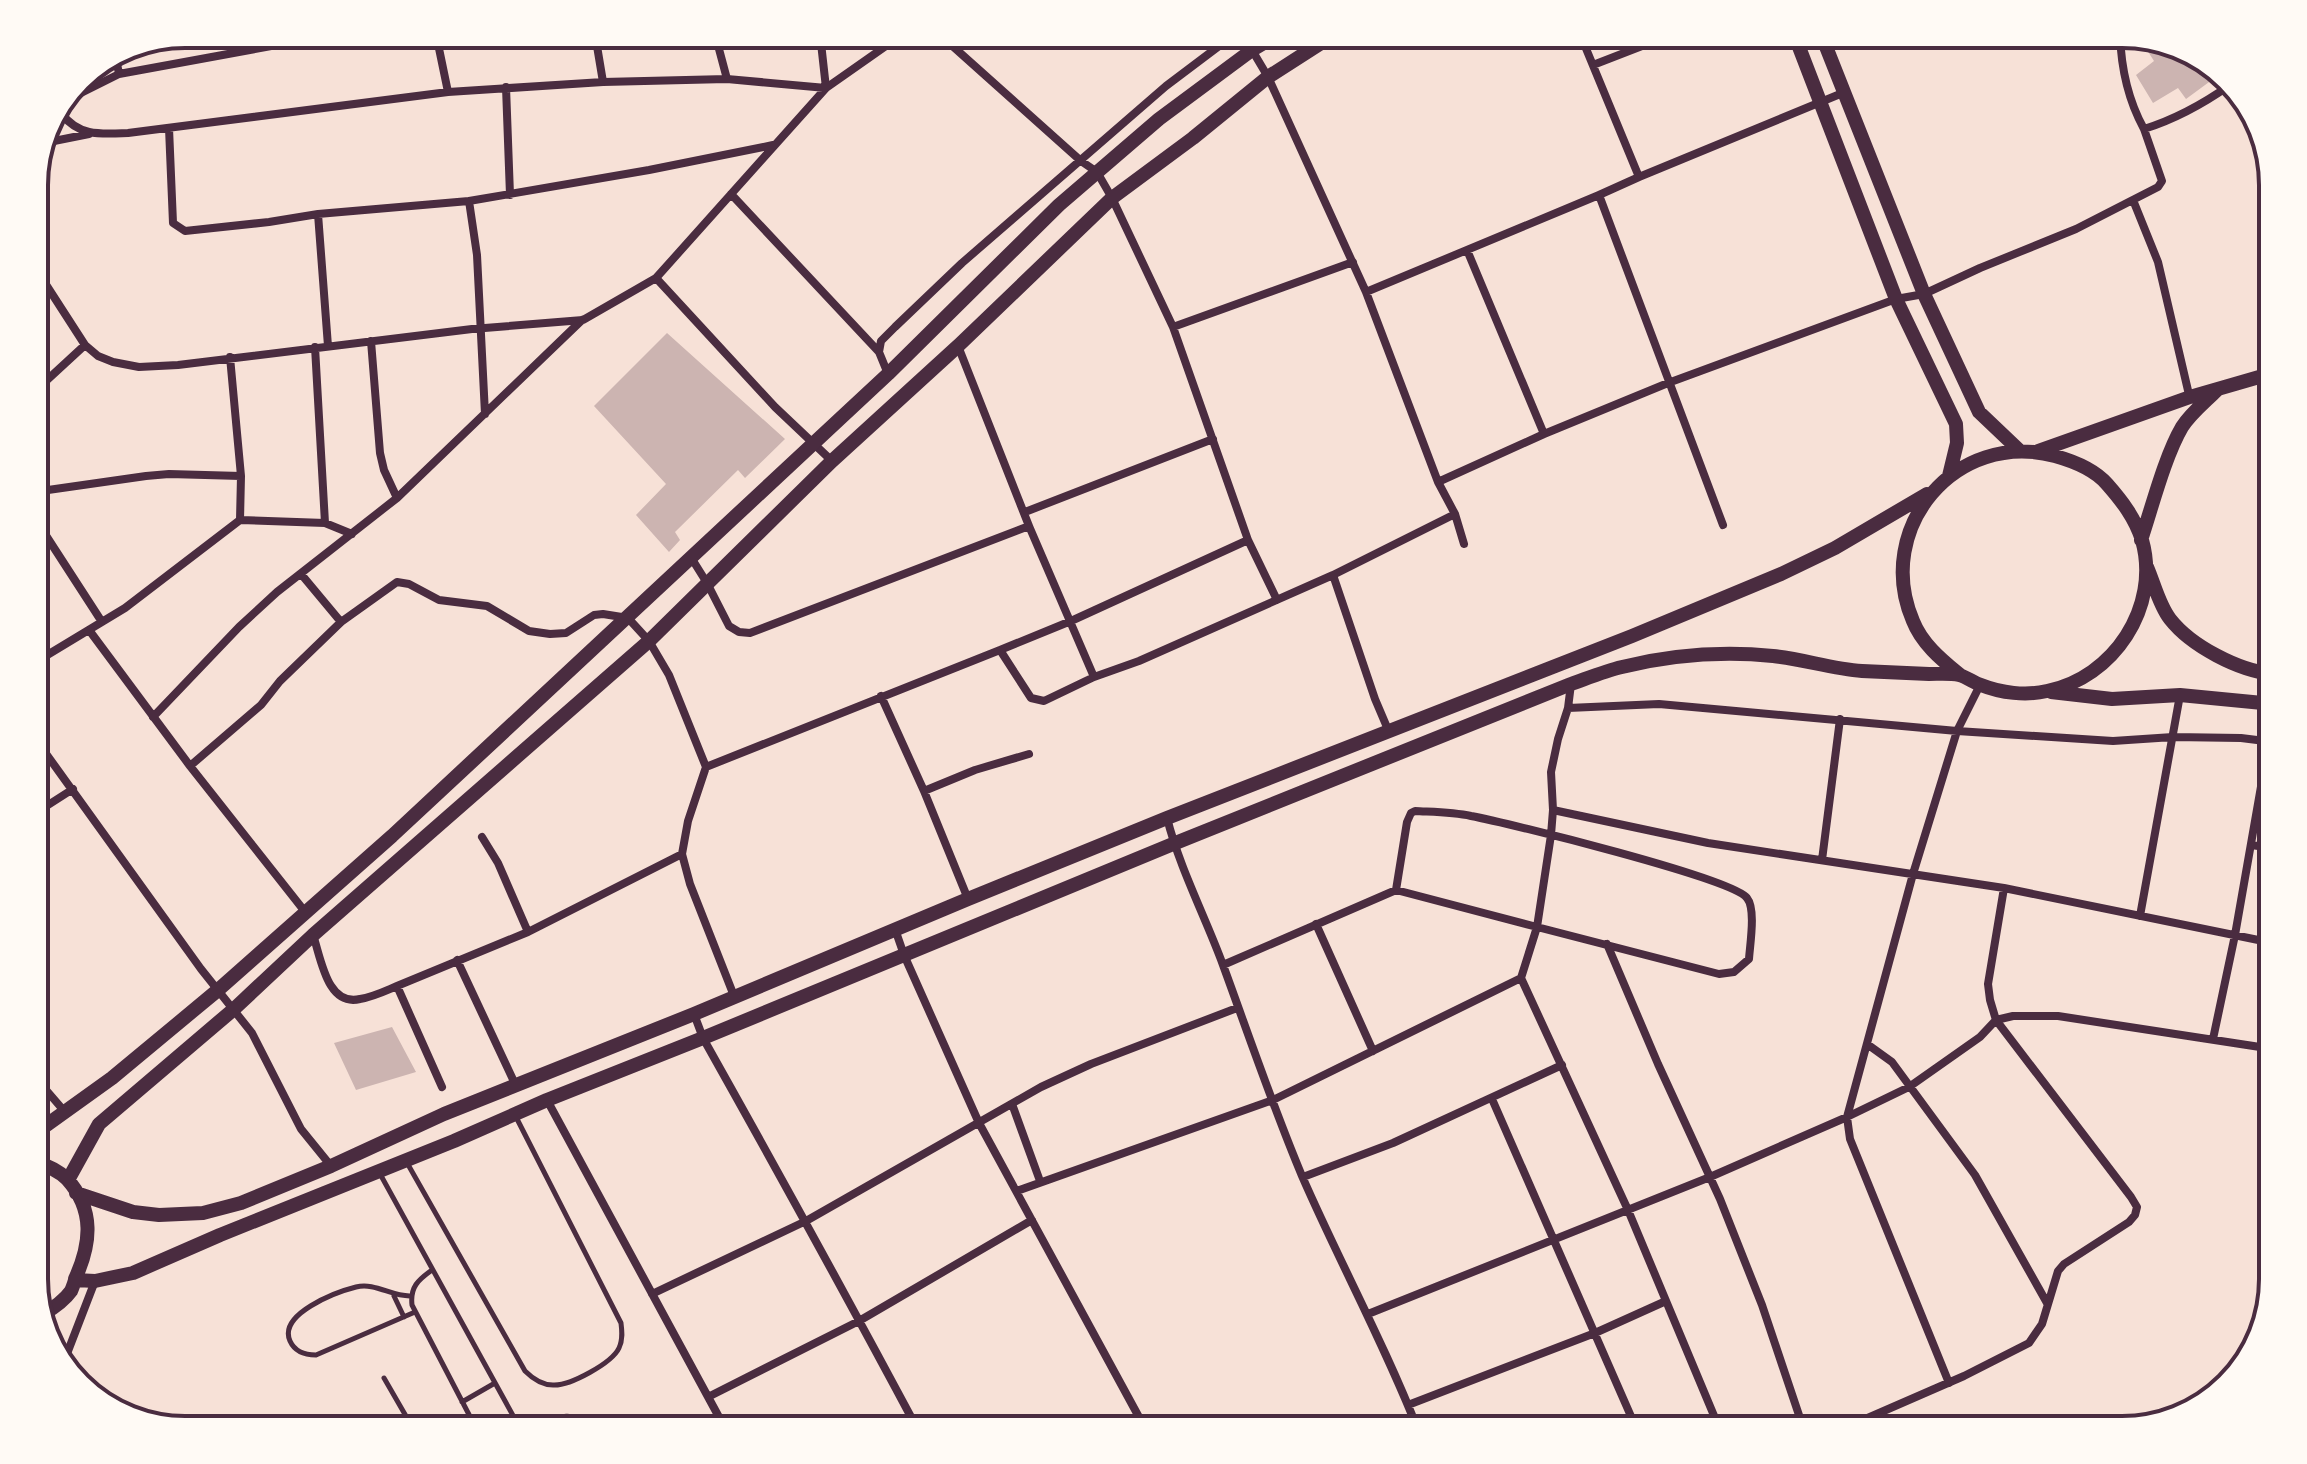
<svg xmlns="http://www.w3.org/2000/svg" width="2307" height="1464" viewBox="0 0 2307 1464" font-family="Overpass,sans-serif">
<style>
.building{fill:#ccb4b1}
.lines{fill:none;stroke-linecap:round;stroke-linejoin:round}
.service{stroke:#4a2c40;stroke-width:5}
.minor{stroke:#4a2c40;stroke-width:8}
.secondary{stroke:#4a2c40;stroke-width:14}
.rim{fill:none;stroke:#4a2c40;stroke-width:4}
</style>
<rect width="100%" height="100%" fill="#f7e1d7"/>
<!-- building -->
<path class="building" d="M2140,39L2206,59L2220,74L2186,99L2178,88L2153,103L2136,75L2154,61Z
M667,333L785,439L745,478L738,470L675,532L680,540L669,552L636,515L666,484L594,406Z
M392,1027L416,1072L356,1090L334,1043Z"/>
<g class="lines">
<!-- service -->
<path class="service" d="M406,1161L525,1371C533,1379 542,1385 553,1385C570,1386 612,1363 619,1348C623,1340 622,1331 621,1323L515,1115
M379,1172L521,1430
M432,1270C418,1280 410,1287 412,1305L477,1430
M394,1296L404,1317
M411,1296C392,1297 375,1282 356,1287C336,1292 278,1314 290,1341C295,1352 305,1355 316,1355L415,1312
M384,1378L414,1430
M462,1402L495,1383
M522,1430C550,1420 572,1405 597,1430"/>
<!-- minor -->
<path class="minor" d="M436,34L448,92L603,82
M595,34L603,82L727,79
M715,34L727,79L826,88L903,34
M939,34L1081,161L1097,172L1112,198L1173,327L1248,540L1277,600
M1580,34L1639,177L1845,92
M2120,34C2121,67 2128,100 2144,129C2176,119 2203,104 2230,85
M1252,50L1268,77L1366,292L1438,482L1455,514L1464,544
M115,53L119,74
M1593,65L1673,34
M506,87L510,195
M69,99L119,74L337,34
M62,114C79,137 102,134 128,133L448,92
M169,128L173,223L185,231L269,222L318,214L469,201
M49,142L89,134
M1639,177L1599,195L1723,525
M731,194L879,352
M2133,200L2158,262L2190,399
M318,214L328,346
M1467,250L1544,434
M34,266L85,345L98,356L113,362L139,367L178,365L472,329L583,320L656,278L826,88L820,34
M656,278L775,407L832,461
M1366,292L1599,195
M1173,327L1353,262
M371,341L380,453L384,470L397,498
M958,346L1029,526L1094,677
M315,347L325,523
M888,374L879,352L881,341L895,327L962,263L1166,86L1235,34
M34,392L85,345
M485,414L477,255L469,201L649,170L773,145
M1438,482L1544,434L1668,383L1896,299L1924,294L1980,268L2076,229L2158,187L2162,181L2144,129
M34,492L146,476L169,474L241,476
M1025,512L1213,439
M34,517L102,622
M240,520L325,523L352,534
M692,559L707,583L729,626L739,632L750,633L1029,526
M301,574L341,622
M1333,575L1375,699L1389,732
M89,630L190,766L306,913
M1000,650L1071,621L1248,540
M34,663L125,608L240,520L241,476L230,357
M881,696L924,791L968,899
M1568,708L1659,704L1957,731L2113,741L2173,737L2241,738L2273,742
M153,717L239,627L277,592L397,498L582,320
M34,737L201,969L252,1033L301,1129L331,1166
M190,766L261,705L280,681L341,622L397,582L409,584L439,600L487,606L529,631L550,634L566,633L594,615L603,614L628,618L649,641L669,675L706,767L688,821L682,854L690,884L734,996
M706,767L1000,650L1031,698L1044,701L1094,677L1139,661L1333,575L1455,514
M924,791L975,770L1029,754
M1553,810L1708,843L2004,888L2273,943
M34,814L73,789
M1167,818C1180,869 1205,916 1223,965C1249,1036 1273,1107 1302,1176C1339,1261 1384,1343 1418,1430
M482,837L498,863L528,932
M2251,845L2273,848
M1822,860L1840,719
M1396,890L1407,822L1411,813L1415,811C1433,812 1453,812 1471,816C1508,823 1732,878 1747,898C1756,909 1750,944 1749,959L1734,972L1719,974L1537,927L1551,835L1553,810L1551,772L1558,739L1568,708L1571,684
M2140,916L2180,695
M1316,924L1373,1051
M895,929L904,955L979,1123L1146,1430
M313,935C321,958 327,1007 360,999C373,997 385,991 397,986L442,1087
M1607,944L1658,1064L1720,1199L1762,1305L1804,1430
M457,960L516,1086
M1223,965L1396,890L1537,927L1521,978L1628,1210L1720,1430
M397,986L528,932L682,854
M694,1014L703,1038C776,1168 848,1299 918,1430
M2213,1039L2235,935L2269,741
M1867,1044L1892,1062L1975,1175L2047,1303
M34,1076L65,1112
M1492,1099L1637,1430
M547,1100L726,1430
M1012,1104L1040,1181
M1303,1177L1393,1143L1562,1065
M1017,1191L1273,1100L1521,978
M652,1294L806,1221L1041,1087L1091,1064L1237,1008
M1368,1314L1710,1177L1847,1117L1909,1087L1980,1037L1996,1020L2013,1016H2058L2273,1049
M63,1364L95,1281
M1949,1383L1850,1139L1847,1117L1913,874L1957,731L1980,685
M708,1397L859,1321L1032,1220
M1408,1405L1595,1333L1666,1301
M1840,1430L1964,1376L2029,1343L2042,1324L2058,1271L2064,1264L2129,1222L2135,1215L2137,1207L2131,1197L1996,1020L1990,1000L1988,984L2004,888"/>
<!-- secondary -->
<path class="secondary" d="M1794,34L1896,299L1956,424L1957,443L1949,476
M1821,34L1924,294L1979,412L2020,451
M2038,451L2190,397L2273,373
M2141,540C2152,507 2165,456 2182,427C2191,413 2205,402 2217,390
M2147,567C2154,583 2159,605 2170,619C2191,646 2239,671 2273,674
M2051,692L2112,699L2180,695L2273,704
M34,1134L112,1078L218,990L392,836L888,374L1059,205L1159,119L1252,50L1279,34
M34,1161C46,1165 58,1170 67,1179C95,1210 91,1244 75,1279C75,1281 72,1289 71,1291C64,1301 52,1309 42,1315
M68,1180L99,1124L234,1009L313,935L649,641L832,461L958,346L1112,198L1193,138L1268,77L1335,34
M76,1193L133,1212L159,1215L203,1213L241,1203L331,1166L444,1114L694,1014L968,899L1167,818L1632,636L1781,574L1835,548L1927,494
M75,1280L95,1281L133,1273L220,1235L454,1141L547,1100L703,1038L1173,844L1571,684C1588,678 1605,671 1622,667C1671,655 1722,651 1773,656C1803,659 1832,669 1862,671C1884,672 1907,673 1929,674C1939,674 1950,673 1959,675C1967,677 1974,683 1981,685C2001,693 2026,696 2047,691C2113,678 2161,607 2142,540C2135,518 2122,501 2107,484C2094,469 2073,461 2055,456C1956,429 1873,528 1913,621C1922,644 1942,660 1960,675"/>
</g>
<!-- crop -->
<path d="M0 0H2307V1464H0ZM185 48H2122A137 137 0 0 1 2259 185V1279A137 137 0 0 1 2122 1416H185A137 137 0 0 1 48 1279V185A137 137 0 0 1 185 48Z" fill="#fffaf5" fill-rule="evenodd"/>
<path class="rim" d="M185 48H2122A137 137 0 0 1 2259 185V1279A137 137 0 0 1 2122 1416H185A137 137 0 0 1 48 1279V185A137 137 0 0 1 185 48Z"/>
</svg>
